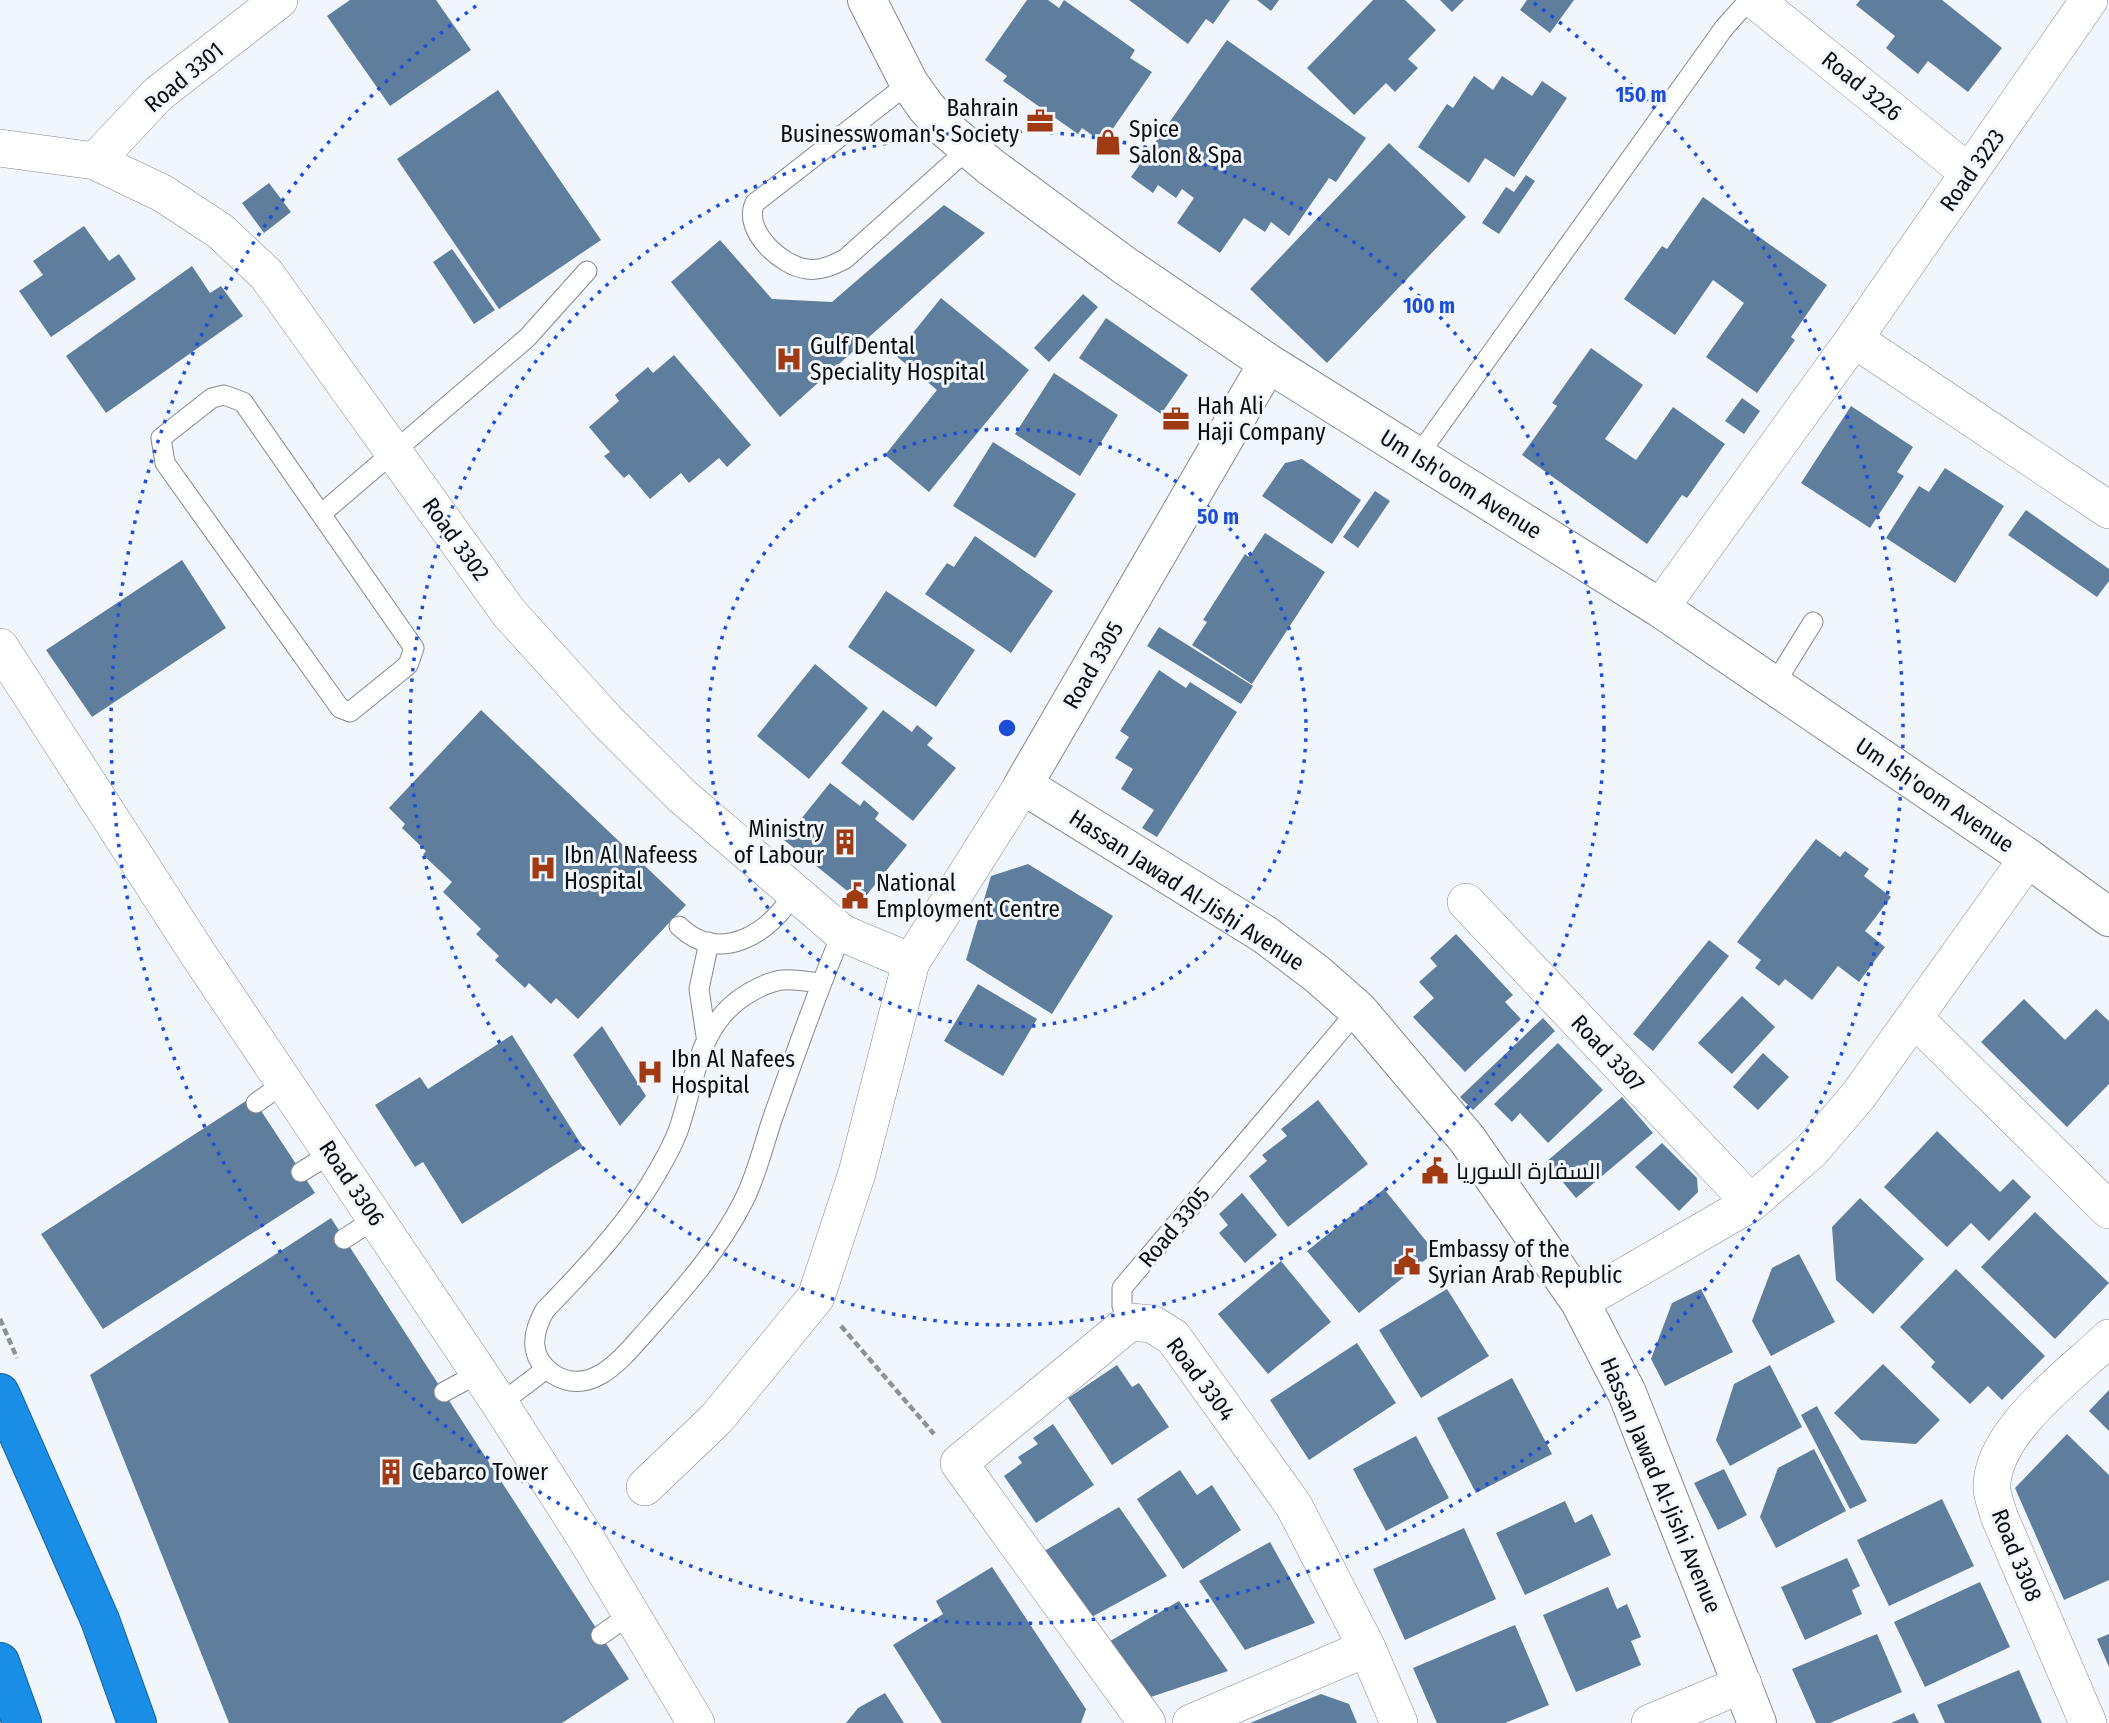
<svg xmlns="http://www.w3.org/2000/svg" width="2109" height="1723" viewBox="0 0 2109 1723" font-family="'Fira Sans Condensed',Cairo,sans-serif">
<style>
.building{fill:#5f7e9d}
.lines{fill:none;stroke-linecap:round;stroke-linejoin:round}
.lane-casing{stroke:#83898e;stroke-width:21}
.street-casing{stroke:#83898e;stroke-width:38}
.secondary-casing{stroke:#83898e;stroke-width:40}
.highway-casing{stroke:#15609b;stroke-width:40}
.path{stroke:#8e9296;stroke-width:4.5;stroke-dasharray:7 3.5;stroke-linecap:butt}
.lane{stroke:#fff;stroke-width:19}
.street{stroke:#fff;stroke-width:37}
.secondary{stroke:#fff;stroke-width:38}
.highway{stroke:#1a8de7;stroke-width:38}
.ring{fill:none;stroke:#1d4ed8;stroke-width:3.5;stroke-dasharray:3.5 7}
.labels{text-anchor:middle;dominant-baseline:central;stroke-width:6;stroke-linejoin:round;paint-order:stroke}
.street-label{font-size:23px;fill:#0b0d0f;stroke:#f0f6fc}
.poi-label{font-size:23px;fill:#0b0d0f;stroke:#f0f6fc;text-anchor:start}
.centre{fill:#1d4ed8;stroke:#f0f6fc;stroke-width:3.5}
.ring-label{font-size:21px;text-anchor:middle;font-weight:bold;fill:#1d4ed8;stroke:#f0f6fc;stroke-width:6;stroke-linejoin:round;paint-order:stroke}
</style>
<rect width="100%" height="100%" fill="#f0f6fc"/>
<!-- building -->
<path class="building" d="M350,0H436L471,50L390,106L327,16Z
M1027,0H1048L1059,8L1064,0L1135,50L1130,58L1152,72L1103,143L1082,128L1078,134L1003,81L1007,76L985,60Z
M1129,0H1230L1213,24L1206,19L1188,44Z
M1257,0H1279L1271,11Z
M1373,0H1405L1436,30L1408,59L1418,68L1395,92L1386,83L1354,115L1307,68Z
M1440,0H1464L1452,12Z
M1527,0H1574L1550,33L1520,10Z
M1860,0H1942L2002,48L1968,92L1928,61L1918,74L1886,48L1895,36L1856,5Z
M1227,40L1366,138L1336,182L1329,178L1289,236L1271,222L1265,232L1244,218L1220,253L1177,223L1194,198L1182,189L1176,198L1158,185L1153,193L1131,177Z
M1474,76L1493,90L1502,76L1532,96L1542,81L1567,98L1514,177L1485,158L1469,183L1418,147L1447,104L1453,108Z
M498,90L601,240L499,309L397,159Z
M1389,143L1466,217L1327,363L1250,289Z
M1526,175L1535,181L1499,234L1482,223L1506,187L1514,192Z
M269,183L291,212L264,233L242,203Z
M1703,197L1827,285L1791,337L1795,340L1757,393L1706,357L1744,303L1713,280L1675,335L1624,299L1662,246L1667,249Z
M944,205L985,233L780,417L671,282L720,240L772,299L832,302Z
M84,226L109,261L119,254L136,279L51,337L19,291L43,275L33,261Z
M452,249L495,310L474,324L433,262Z
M192,266L210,293L221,286L243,316L106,413L66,356Z
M1083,294L1098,307L1049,362L1034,348Z
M941,298L1029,370L929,492L885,455L937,390L895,355Z
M1106,318L1188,375L1161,414L1079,358Z
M1591,348L1643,385L1605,439L1636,460L1673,407L1725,444L1687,498L1682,495L1647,544L1522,455L1557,406L1552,403Z
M674,355L751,445L727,467L719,458L689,483L681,473L650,499L629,474L624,478L604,456L610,452L589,427L619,401L615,395L648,367L653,373Z
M1054,373L1118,415L1080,476L1015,434Z
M1742,398L1760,411L1744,434L1725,421Z
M1851,406L1913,447L1897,472L1904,476L1870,528L1801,483Z
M993,442L1076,494L1035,558L953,506Z
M1302,459L1361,500L1332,544L1262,496L1285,463Z
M1945,468L2004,506L1955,583L1886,538L1919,486L1929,492Z
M1375,491L1390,501L1358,548L1343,537Z
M2026,510L2109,569V581L2097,597L2008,535Z
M1265,533L1325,572L1252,684L1192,645L1207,622L1203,620L1245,554L1249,557Z
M975,536L1053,591L1011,653L925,594L947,563L954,567Z
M182,560L226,628L92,717L46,650Z
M886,591L975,650L936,707L848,647Z
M1159,627L1253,686L1241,704L1147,646Z
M815,664L868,708L809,779L757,736Z
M1159,670L1186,688L1190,682L1237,712L1157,837L1142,828L1154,810L1121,789L1133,769L1115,758L1129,737L1120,731Z
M481,710L686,905L578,1019L556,998L551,1004L529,983L525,988L495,960L499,956L476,934L481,929L443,892L452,882L423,855L426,851L402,828L405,824L389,808Z
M883,710L912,732L917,725L933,738L927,745L956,768L913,821L841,763Z
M830,783L860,806L864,800L879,813L875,819L907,845L861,902L784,840Z
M1816,839L1840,857L1845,851L1869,869L1864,876L1891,897L1865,931L1885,947L1859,982L1838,966L1812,1000L1785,979L1779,986L1755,968L1761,960L1737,942Z
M1028,864L1113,916L1052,1014L966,960L991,876Z
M1456,934L1513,995L1505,1002L1521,1019L1465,1072L1413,1017L1434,998L1419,982L1437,966L1430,958Z
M1709,940L1729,956L1653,1051L1633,1034Z
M978,984L1037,1019L1003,1076L944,1041Z
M1742,996L1775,1027L1732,1074L1698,1043Z
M2024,999L2065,1040L2096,1009L2109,1021V1084L2067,1127L1981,1042Z
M1543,1018L1555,1031L1473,1110L1460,1097Z
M602,1026L646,1096L620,1126L573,1055Z
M512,1035L583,1147L462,1224L423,1162L415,1167L375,1105L420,1077L428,1089Z
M1558,1043L1603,1090L1548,1143L1520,1113L1512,1122L1494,1104Z
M1763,1053L1789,1077L1758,1110L1733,1087Z
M252,1097L315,1193L103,1329L41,1234Z
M1622,1097L1653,1133L1576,1198L1546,1162Z
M1318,1100L1368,1164L1288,1227L1249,1176L1267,1161L1262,1155L1287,1136L1281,1129Z
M1937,1131L2000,1192L2013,1179L2031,1197L1989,1241L1971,1223L1947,1247L1884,1187Z
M1662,1143L1697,1178L1698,1192L1679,1211L1635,1167Z
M1384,1189L1435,1252L1359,1313L1307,1251Z
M1242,1193L1277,1235L1245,1263L1219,1233L1228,1225L1219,1214Z
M1860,1198L1924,1259L1873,1314L1836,1280L1832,1227Z
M2035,1212L2109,1283L2055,1339L1981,1267Z
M331,1218L629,1679L562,1723H229L90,1375Z
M1799,1254L1835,1322L1771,1356L1752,1321L1772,1268Z
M1281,1261L1331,1322L1268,1374L1218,1314Z
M1956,1269L2045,1356L2002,1400L1988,1386L1970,1404L1931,1367L1935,1362L1900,1327Z
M1447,1289L1489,1356L1421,1398L1379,1330Z
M1701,1289L1733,1352L1665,1386L1651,1359L1672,1303Z
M1357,1343L1396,1403L1309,1460L1270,1400Z
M1883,1364L1940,1420L1916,1444L1861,1440L1834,1413Z
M1117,1365L1132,1387L1139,1383L1169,1427L1112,1465L1068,1398Z
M1770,1365L1802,1427L1730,1466L1716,1440L1734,1384Z
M1512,1378L1552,1454L1476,1493L1437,1418Z
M2109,1390V1431L2089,1411Z
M1817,1406L1867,1501L1850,1509L1801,1415Z
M1053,1424L1094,1485L1036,1523L1004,1476L1022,1463L1018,1457L1038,1444L1033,1438Z
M2067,1434L2109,1475V1580L2064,1600L2015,1488Z
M1416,1436L1449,1498L1386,1531L1353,1469Z
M1814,1449L1846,1511L1776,1548L1760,1517L1778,1468Z
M1724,1469L1747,1515L1718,1530L1694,1483Z
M1180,1470L1197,1495L1212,1485L1241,1530L1183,1569L1137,1499Z
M1942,1499L1974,1566L1889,1606L1857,1540Z
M1565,1501L1575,1523L1592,1514L1611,1555L1525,1595L1496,1533Z
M1119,1507L1167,1576L1088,1619L1041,1553Z
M1464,1528L1496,1599L1405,1640L1373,1569Z
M1270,1542L1315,1623L1245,1650L1199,1581Z
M1847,1558L1860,1586L1852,1590L1862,1614L1805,1640L1781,1587Z
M992,1567L1086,1709L1081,1723H942L893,1645L943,1614L936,1601Z
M1980,1582L2010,1647L1925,1687L1894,1622Z
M1608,1587L1617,1609L1627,1604L1641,1637L1631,1641L1641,1665L1576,1692L1543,1615Z
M1179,1601L1228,1671L1142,1700L1105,1644Z
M1515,1625L1549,1705L1505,1723H1437L1413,1668Z
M1877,1634L1902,1692L1830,1723H1816L1792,1669Z
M2109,1634V1667L2097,1639Z
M2019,1670L2042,1723H1945L1937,1705Z
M885,1693L904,1723H846L858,1708Z
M1321,1694L1349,1704L1357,1723H1250Z
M1914,1713L1919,1723H1891Z"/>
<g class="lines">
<!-- lane casing -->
<g class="lane-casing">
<path id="lane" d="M909,83L755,203C742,230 781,266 807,269C821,271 833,265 845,259L968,149
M224,395L243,402L414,648L408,665L350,712L340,708L165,463L161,438L212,398Z
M1417,457L1724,28L1749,0
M321,514L527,338L587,271
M1774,685L1813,622
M679,926C719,965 770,934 793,894
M821,983C809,982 795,979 783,980C771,981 759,987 749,993C697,1023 696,1080 678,1131C673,1144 666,1157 659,1169C631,1220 586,1268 545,1310C532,1333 528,1357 553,1374C589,1397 619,1362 641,1337C679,1294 717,1253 743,1202C757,1175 763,1146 773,1117C795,1055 816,994 842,933
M706,1036L699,989L709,942
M256,1103L284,1083
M301,1172L332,1153
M344,1239L376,1218
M1130,1322L1122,1306V1288L1358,1010
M444,1392L479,1373
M500,1404L546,1369
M601,1635L631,1614"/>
</g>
<!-- street casing -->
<g class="street-casing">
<path id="street" d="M1755,0L1969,173
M0,148L95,161L162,193L220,231L266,274L509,613L606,720L682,796L842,933L911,962
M95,161L158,94L279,0
M1854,339L2109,510
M1660,608L1854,339L2089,0
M0,647L198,954L500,1404L585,1537L696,1723
M1466,902L1751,1203
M1914,1018L2109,1210
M1580,1302L1751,1203L1811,1151L1858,1096L2028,858
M645,1487L717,1418L816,1297L857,1173L911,962L1023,785
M1147,1723L959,1463L1130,1322L1152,1324L1173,1337L1294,1506L1367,1648L1399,1723
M1191,1723L1367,1648
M1650,1723L1743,1684
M2088,1723L1999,1516C1997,1508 1993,1498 1992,1490C1989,1433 2072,1374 2109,1338"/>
</g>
<!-- secondary casing -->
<g class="secondary-casing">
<path id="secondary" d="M867,0L909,83L926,107L946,129L991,167L1124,265L1268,363L1660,608L2028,858L2109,917
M1268,363L1023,785L1264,934L1317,974L1358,1010L1467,1139L1580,1302L1627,1393L1757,1723"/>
</g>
<!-- highway casing -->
<g class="highway-casing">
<path id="highway" d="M0,1393L100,1620L137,1723
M0,1662L22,1723"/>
</g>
<!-- path -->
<path class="path" d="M0,1319L17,1358
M841,1326L934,1434"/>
<!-- lane -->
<use href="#lane" class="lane"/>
<!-- street -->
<use href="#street" class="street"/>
<!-- secondary -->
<use href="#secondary" class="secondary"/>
<!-- highway -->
<use href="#highway" class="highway"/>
</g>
<!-- distance rings -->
<g class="ring">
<circle cx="1007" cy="728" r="299"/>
<circle cx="1007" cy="728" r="597"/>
<path d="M1534 3A896 896 0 1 1 480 3"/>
</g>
<!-- icons -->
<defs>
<g id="office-bare" transform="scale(2.1)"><path d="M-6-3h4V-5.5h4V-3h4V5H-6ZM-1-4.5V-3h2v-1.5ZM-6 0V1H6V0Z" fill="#a03a12" stroke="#f0f6fc" stroke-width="2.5" paint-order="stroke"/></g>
<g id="shop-bare" transform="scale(2.1)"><path d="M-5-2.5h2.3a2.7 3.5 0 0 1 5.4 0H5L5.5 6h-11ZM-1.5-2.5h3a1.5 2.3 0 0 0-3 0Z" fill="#a03a12" stroke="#f0f6fc" stroke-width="2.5" paint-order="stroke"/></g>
<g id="hospital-bare" transform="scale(2.1)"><path d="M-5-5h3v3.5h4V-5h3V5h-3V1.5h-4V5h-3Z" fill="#a03a12" stroke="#f0f6fc" stroke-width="2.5" paint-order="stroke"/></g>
<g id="building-bare" transform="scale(2.1)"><path d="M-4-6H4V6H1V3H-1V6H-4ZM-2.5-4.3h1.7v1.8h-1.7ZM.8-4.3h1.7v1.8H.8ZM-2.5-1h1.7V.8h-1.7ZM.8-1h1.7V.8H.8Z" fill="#a03a12" stroke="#f0f6fc" stroke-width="2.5" paint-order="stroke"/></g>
<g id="civic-bare" transform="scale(2.1)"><path d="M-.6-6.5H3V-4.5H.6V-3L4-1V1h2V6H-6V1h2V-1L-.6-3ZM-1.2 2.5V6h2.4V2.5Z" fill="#a03a12" stroke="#f0f6fc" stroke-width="2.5" paint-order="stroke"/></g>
</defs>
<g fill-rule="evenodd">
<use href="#office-bare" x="1040" y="121"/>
<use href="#shop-bare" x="1108" y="142"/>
<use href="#hospital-bare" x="789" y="359"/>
<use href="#office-bare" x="1176" y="419"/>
<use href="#building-bare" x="845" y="842"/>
<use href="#hospital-bare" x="543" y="868"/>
<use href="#civic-bare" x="855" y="896"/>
<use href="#hospital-bare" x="650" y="1072"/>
<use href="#civic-bare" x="1435" y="1171"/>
<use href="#civic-bare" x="1407" y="1262"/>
<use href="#building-bare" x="391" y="1472"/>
</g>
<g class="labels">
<!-- street labels -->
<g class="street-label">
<text transform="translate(184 77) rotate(-40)">Road 3301</text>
<text transform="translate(1862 86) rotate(39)">Road 3226</text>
<text transform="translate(1972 170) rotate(-55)">Road 3223</text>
<text transform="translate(1461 484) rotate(32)">Um Ish'oom Avenue</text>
<text transform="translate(456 539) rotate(54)">Road 3302</text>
<text transform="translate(1093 665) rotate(-60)">Road 3305</text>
<text transform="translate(1935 795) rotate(34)">Um Ish'oom Avenue</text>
<text transform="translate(1187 890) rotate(33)">Hassan Jawad Al-Jishi Avenue</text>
<text transform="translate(1608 1053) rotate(47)">Road 3307</text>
<text transform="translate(352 1183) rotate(56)">Road 3306</text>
<text transform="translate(1174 1227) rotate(-50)">Road 3305</text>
<text transform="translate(1201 1379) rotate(53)">Road 3304</text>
<text transform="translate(1661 1485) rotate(67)">Hassan Jawad Al-Jishi Avenue</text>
<text transform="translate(2017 1555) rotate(68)">Road 3308</text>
</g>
<!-- poi labels -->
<g class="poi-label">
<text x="1019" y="108" text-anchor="end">Bahrain<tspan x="1019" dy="26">Businesswoman's Society</tspan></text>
<text x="1129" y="129">Spice<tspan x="1129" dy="26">Salon &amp; Spa</tspan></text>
<text x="810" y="346">Gulf Dental<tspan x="810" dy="26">Speciality Hospital</tspan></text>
<text x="1197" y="406">Hah Ali<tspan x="1197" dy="26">Haji Company</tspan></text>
<text x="824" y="829" text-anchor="end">Ministry<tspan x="824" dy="26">of Labour</tspan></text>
<text x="564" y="855">Ibn Al Nafeess<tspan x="564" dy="26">Hospital</tspan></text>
<text x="876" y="883">National<tspan x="876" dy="26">Employment Centre</tspan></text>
<text x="671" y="1059">Ibn Al Nafees<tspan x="671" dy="26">Hospital</tspan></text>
<text x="1456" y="1171">السفارة السوريا</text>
<text x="1428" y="1249">Embassy of the<tspan x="1428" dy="26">Syrian Arab Republic</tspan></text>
<text x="412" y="1472">Cebarco Tower</text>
</g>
</g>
<circle cx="1007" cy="728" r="10" class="centre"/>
<g class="ring-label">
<text x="1641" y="102">150 m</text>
<text x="1429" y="313">100 m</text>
<text x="1218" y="524">50 m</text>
</g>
</svg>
